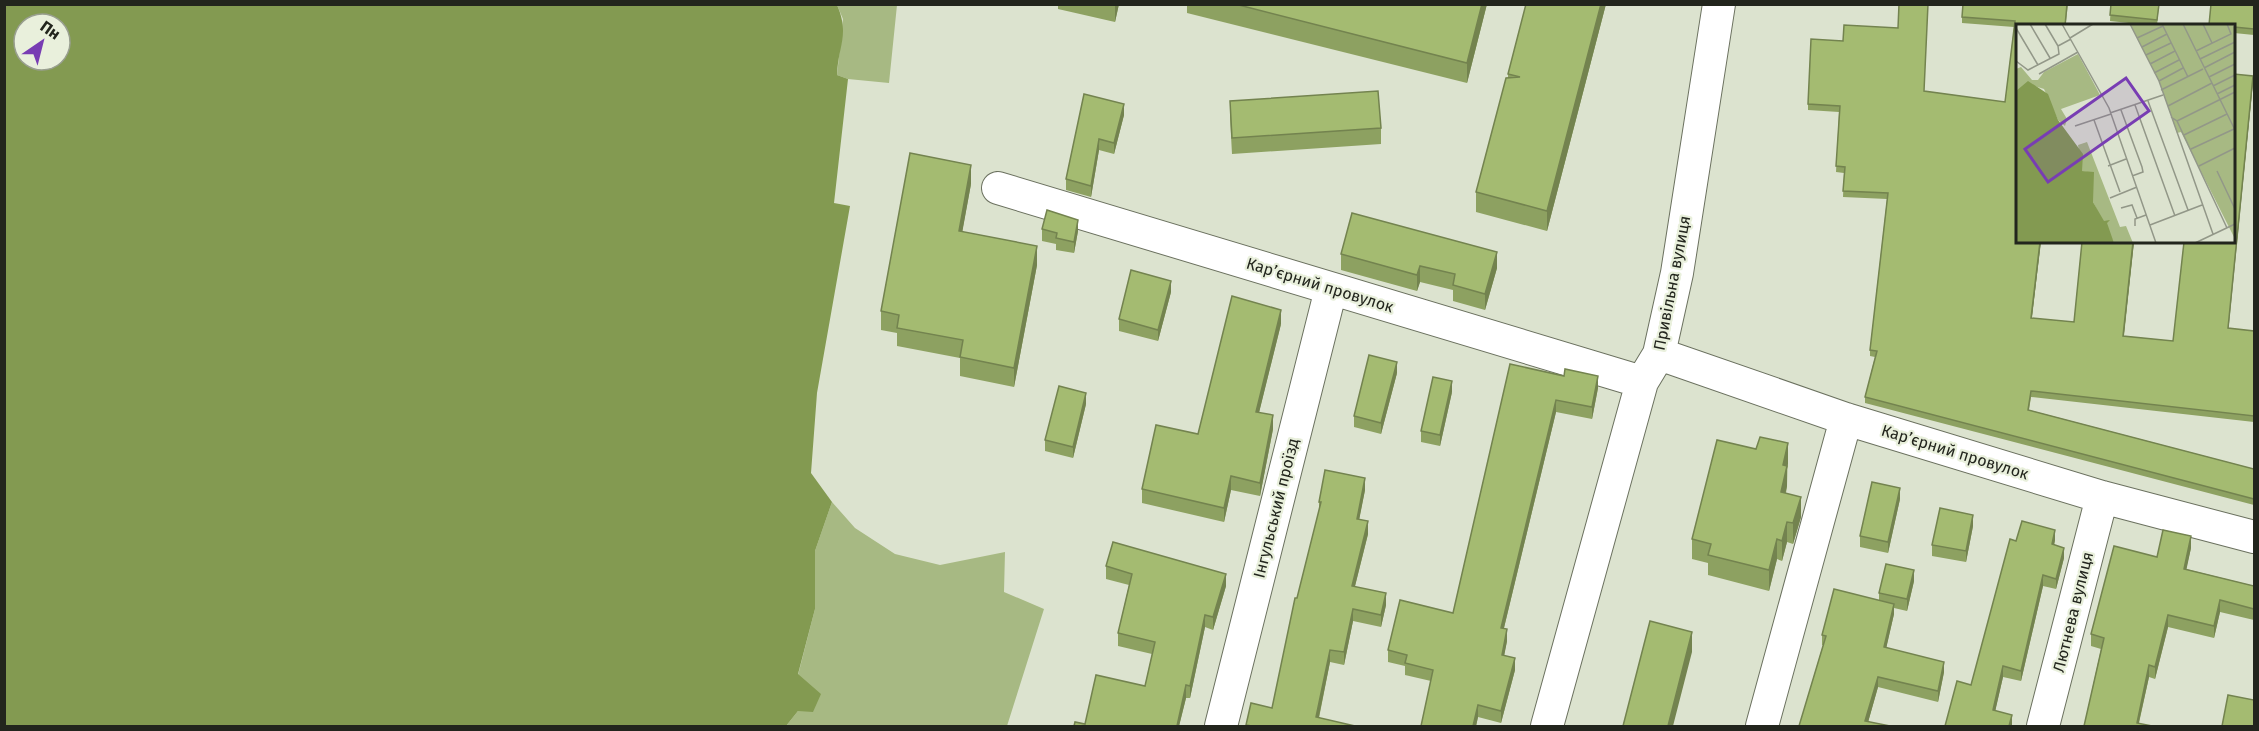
<svg xmlns="http://www.w3.org/2000/svg" width="2259" height="731" viewBox="0 0 2259 731" font-family="'Fira Sans',sans-serif">
<style>
.green{fill:#a7b983}
.water{fill:#839a51;fill-rule:evenodd}
.lines{fill:none;stroke-linecap:round;stroke-linejoin:round}
.minor-casing{stroke:#6b715f;stroke-width:34}
.minor{stroke:#fff;stroke-width:32}
.wall{fill:#8da161}
.shaded-wall{fill:#73834f}
.building{fill:#a4bb71;stroke:#73834f;stroke-width:1.5}
.labels{text-anchor:middle;dominant-baseline:central;stroke-width:4.5;stroke-linejoin:round;paint-order:stroke}
.street-label{font-size:16px;fill:#22251d;stroke:#e9f0dc}
.inset-road{fill:none;stroke:#929788;stroke-width:1.5}
.view{fill:#783db3;fill-opacity:0.15;stroke:#783db3;stroke-width:3}
.inset-edge{fill:none;stroke:#22251d;stroke-width:3}
</style>
<rect width="100%" height="100%" fill="#dce3cf"/>
<!-- green -->
<path class="green" d="M837,5H897L889,83L848,79L837,75L843,19Z
M832,502L855,528L895,554L940,565L1005,552L1004,592L1044,609L1007,726H786L798,711V675L815,609V551Z"/>
<!-- water -->
<path class="water" d="M4,5H837C850,35 838,45 837,75L848,79L834,203L850,206L817,393L811,473L832,502L815,551V609L798,674L821,694L813,712L798,711L786,726H5ZM24,24H60V60H24Z"/>
<g class="lines">
<!-- minor casing -->
<g class="minor-casing">
<path id="minor" d="M998,188L1642,382
M1659,354L1846,419L2102,497L2254,537
M1221,726L1331,289
M1547,726L1642,382L1659,354L1677,273L1719,4
M1762,726L1846,419
M2043,726L2102,497"/>
</g>
<!-- minor -->
<use href="#minor" class="minor"/>
</g>
<!-- wall -->
<path class="wall" d="M1058,4H1119L1115,22L1058,9Z
M1187,4H1487L1467,83L1187,13Z
M1526,4H1606L1547,231L1476,212V192L1508,78V74Z
M2068,4L2032,318L2074,322L2082,242H2134L2124,336L2173,341L2253,82L2228,328L2254,331V422L2031,397L2029,410L2254,469V505L1865,403V397L1875,357L1870,356V350L1887,199L1843,197L1844,173L1836,172L1839,112L1808,110V104L1924,91L2005,102L2014,27L1962,23V17Z
M2111,4H2159L2157,26L2110,21Z
M2211,4H2254V35L2234,33V26H2209Z
M1084,94L1124,115L1114,154L1099,150L1091,197L1066,190V179Z
M1230,101L1381,128V144L1232,154L1230,117Z
M971,184L962,232L1037,265L1014,387L960,376V358L897,346V333L881,330V311Z
M1042,229L1078,231L1074,253L1056,250V244L1042,241Z
M1341,254L1497,268L1485,310L1453,301V290L1420,282L1417,291L1341,270Z
M1171,292L1158,341L1119,331V319Z
M1281,324L1259,412L1273,429L1260,496L1231,490L1224,522L1142,503V489L1198,434Z
M1510,364L1598,388L1592,419L1556,412L1504,628L1507,641L1504,655L1515,670L1501,723L1478,717L1476,726H1421L1431,681L1405,675V666L1388,662V650L1453,613Z
M1397,373L1381,434L1354,427V416Z
M1452,392L1440,446L1421,442V431Z
M1086,404L1073,458L1045,451V440Z
M1788,443L1787,486L1786,493L1801,517L1793,544L1787,542L1782,561L1777,559L1769,591L1708,575V563L1692,559V539L1756,449Z
M1365,490L1359,519L1368,534L1355,586L1386,605L1381,627L1353,621L1344,665L1330,662L1319,718L1355,726H1246L1251,703L1272,708L1319,511V502Z
M1900,499L1888,553L1860,547V536Z
M1973,526L1966,562L1932,556V545Z
M2055,540L2054,545L2064,558L2056,589L2043,586L2021,681L2003,677L1995,711L1971,685L2016,541Z
M2191,548L2186,569L2254,586V620L2220,612L2214,638L2168,627L2155,679L2149,677L2139,723L2084,726L2101,649L2091,646V634L2157,557Z
M1106,566L1226,586L1213,630L1205,627L1190,698H1186L1179,726H1074L1085,724L1145,686L1152,654L1118,646V633L1129,585L1106,579Z
M1914,581L1907,611L1894,608V614L1886,648L1944,672L1938,702L1878,687L1868,722L1799,726L1823,645H1822V635L1879,600V593Z"/>
<!-- shaded-wall -->
<path class="shaded-wall" d="M1115,4H1119L1115,22Z
M1482,4H1487L1467,83V63Z
M1601,4H1606L1547,231V211Z
M2253,76V82L2228,334V328Z
M1124,104V115L1114,154V143Z
M1099,139V150L1091,197V186Z
M971,165V184L959,250V231Z
M1078,220V231L1074,253V242Z
M2040,242H2041L2031,324V318Z
M2133,242H2134L2123,342V336Z
M1037,246V265L1014,387V368Z
M1497,252V268L1485,310V294Z
M1420,266V282L1417,291V275Z
M1171,281V292L1158,341V330Z
M1281,310V324L1256,425V412Z
M1397,362V373L1381,434V423Z
M1598,376V388L1592,419V407Z
M1452,381V392L1440,446V435Z
M1086,393V404L1073,458V447Z
M1556,400V412L1501,640V628Z
M1273,415V429L1260,496V483Z
M1788,443V464L1783,485V465Z
M1787,466V486L1781,512V492Z
M1231,476V490L1224,522V508Z
M1365,478V490L1357,531V519Z
M1900,488V499L1888,553V542Z
M1801,497V517L1793,544V523Z
M1973,515V526L1966,562V551Z
M1368,521V534L1352,598V586Z
M1787,522V542L1782,561V541Z
M2055,530V540L2052,555V544Z
M2191,536V548L2184,581V569Z
M1777,539V559L1769,591V570Z
M2064,548V558L2056,589V579Z
M1914,570V581L1907,611V599Z
M1226,574V586L1213,630V617Z
M2043,575V586L2021,681V671Z
M1386,593V605L1381,627V615Z
M2220,600V612L2214,638V626Z
M1894,604V614L1884,658V647Z
M1353,609V621L1344,665V652Z
M1205,615V627L1190,698V686Z
M2168,615V627L2155,679V667Z
M1507,629V641L1502,667V655Z
M1692,632V652L1673,726H1668Z
M1330,650V662L1317,726L1316,717Z
M1515,658V670L1501,723V711Z
M1944,662V672L1938,702V691Z
M2149,665V677L2138,726L2137,723Z
M2003,666V677L1993,721V710Z
M1878,677V687L1867,726L1865,721Z
M1186,685V698L1179,726H1177Z
M1478,705V717L1476,726H1473Z
M2012,715V726H2009Z"/>
<!-- building -->
<path class="building" d="M1235,4H1482L1467,63Z
M1526,4H1601L1547,211L1476,192L1506,78L1520,77L1508,74Z
M1899,4H1928L1924,91L2005,102L2015,21L1962,17L1963,4H2067L2065,26H2018V242H2040L2031,318L2074,322L2082,242H2133L2123,336L2173,341L2184,242H2234V74L2253,76L2228,328L2254,331V416L2031,391L2028,410L2254,469V499L1865,397L1877,351L1870,350L1888,193L1843,191L1845,167L1836,166L1840,106L1808,104L1811,39L1843,41L1844,25L1898,28Z
M2111,4H2159L2157,20L2110,15Z
M2211,4H2254V29L2234,27V26L2209,25Z
M1378,91L1381,128L1232,138L1230,101Z
M1084,94L1124,104L1114,143L1099,139L1091,186L1066,179Z
M910,153L971,165L959,231L1037,246L1014,368L960,357L963,340L897,328L899,315L881,311Z
M1047,210L1078,220L1074,242L1056,238L1057,233L1042,229Z
M1352,213L1497,252L1485,294L1453,285L1455,274L1420,266L1417,275L1341,254Z
M1131,270L1171,281L1158,330L1119,319Z
M1232,296L1281,310L1256,412L1273,415L1260,483L1231,476L1224,508L1142,489L1156,425L1198,434Z
M1369,355L1397,362L1381,423L1354,416Z
M1510,364L1564,376L1565,369L1598,376L1592,407L1556,400L1501,628L1507,629L1502,655L1515,658L1501,711L1478,705L1473,726H1421L1433,670L1405,663L1407,655L1388,650L1400,600L1453,613Z
M1433,377L1452,381L1440,435L1421,431Z
M1059,386L1086,393L1073,447L1045,440Z
M1760,437L1788,443L1783,465L1787,466L1781,492L1801,497L1793,523L1787,522L1782,541L1777,539L1769,570L1708,555L1711,544L1692,539L1717,440L1756,449Z
M1325,470L1365,478L1357,519L1368,521L1352,586L1386,593L1381,615L1353,609L1344,652L1330,650L1316,717L1355,726H1252L1246,725L1251,703L1272,708L1295,598H1297L1321,502H1319Z
M1872,482L1900,488L1888,542L1860,536Z
M1940,508L1973,515L1966,551L1932,545Z
M2022,521L2055,530L2052,544L2064,548L2056,579L2043,575L2021,671L2003,666L1993,710L2012,715L2009,726H1945L1957,681L1971,685L2010,539L2016,541Z
M2163,530L2191,536L2184,569L2254,586V609L2220,600L2214,626L2168,615L2155,667L2149,665L2137,723L2152,726H2084L2104,638L2091,634L2114,546L2157,557Z
M1113,542L1226,574L1213,617L1205,615L1190,686L1186,685L1177,726H1074L1075,722L1085,724L1096,675L1145,686L1155,642L1118,633L1132,574L1106,566Z
M1886,564L1914,570L1907,599L1879,593Z
M1834,589L1894,604L1884,647L1944,662L1938,691L1878,677L1865,721L1890,726H1799L1826,636L1822,635Z
M1650,621L1692,632L1668,726H1623Z
M2228,695L2254,700V726H2222Z"/>
<g class="labels">
<!-- street labels -->
<g class="street-label">
<text transform="translate(1672 283) rotate(-79)">Привільна вулиця</text>
<text transform="translate(1320 285) rotate(17)">Карʼєрний провулок</text>
<text transform="translate(1955 452) rotate(17)">Карʼєрний провулок</text>
<text transform="translate(1276 508) rotate(-76)">Інгульський проїзд</text>
<text transform="translate(2073 612) rotate(-76)">Лютнева вулиця</text>
</g>
</g>
<!-- overview -->
<g transform="translate(2016 24)">
<rect width="219" height="219" fill="#dce3cf"/>
<path d="M114,0H216L219,4V215L165,108L161,109L143,57ZM62,30L84,71L45,85L51,95L49,102L42,96L28,65L12,60L0,67V45L5,43L16,56H22L28,48ZM71,118L104,203L110,202L117,219H98L77,178V149L66,147L62,121Z" fill="#a7b983"/>
<path d="M12,57L32,70L42,96L67,130L66,147L78,148L77,178L88,197L94,196L91,199L98,219H0V67Z" fill="#839a51"/>
<path class="inset-road" d="M14,0L34,34M29,0L42,22M46,0L93,84L140,219M114,0L143,57L197,210M146,0L172,53M167,0L219,106M187,0L196,19M0,4L22,41M54,14L77,0M121,14L147,2M126,23L151,10M180,27L215,10L211,0M130,31L155,19M184,35L219,18M0,37L12,46L43,30L42,22L55,15M134,40L159,27M188,44L219,28M138,49L163,36M23,50L62,28M193,53L219,40M143,57L167,44M197,62L219,51M145,66L187,45M201,70L219,61M132,77L172,186M119,81L159,192M152,82L196,59M105,86L126,143L127,148L116,152M94,89L147,71M155,93L161,97L211,204M78,96L104,168M161,97L219,68M59,102L95,90M168,111L211,90M175,125L218,105M92,142L110,135M183,142L219,124M201,147L219,185M94,174L121,163M105,184L116,181L121,194M134,201L186,181M119,202V195L130,191M179,219L219,200"/>
<path class="view" d="M110,54L133,87L32,158L9,125Z"/>
<rect width="219" height="219" class="inset-edge"/>
</g>
<!-- border -->
<rect width="2259" height="731" fill="none" stroke="#22251d" stroke-width="12"/>
<!-- north arrow -->
<g transform="translate(42 42) rotate(35)"><circle r="28" fill="#e9f0dc" stroke="#999f90" stroke-width="1.5"/>
<path d="M0-4.5L10 22L0 15L-10 22Z" fill="#783db3"/>
<text y="-9" font-size="16" font-weight="bold" text-anchor="middle" fill="#22251d">Пн</text>
</g>
</svg>
